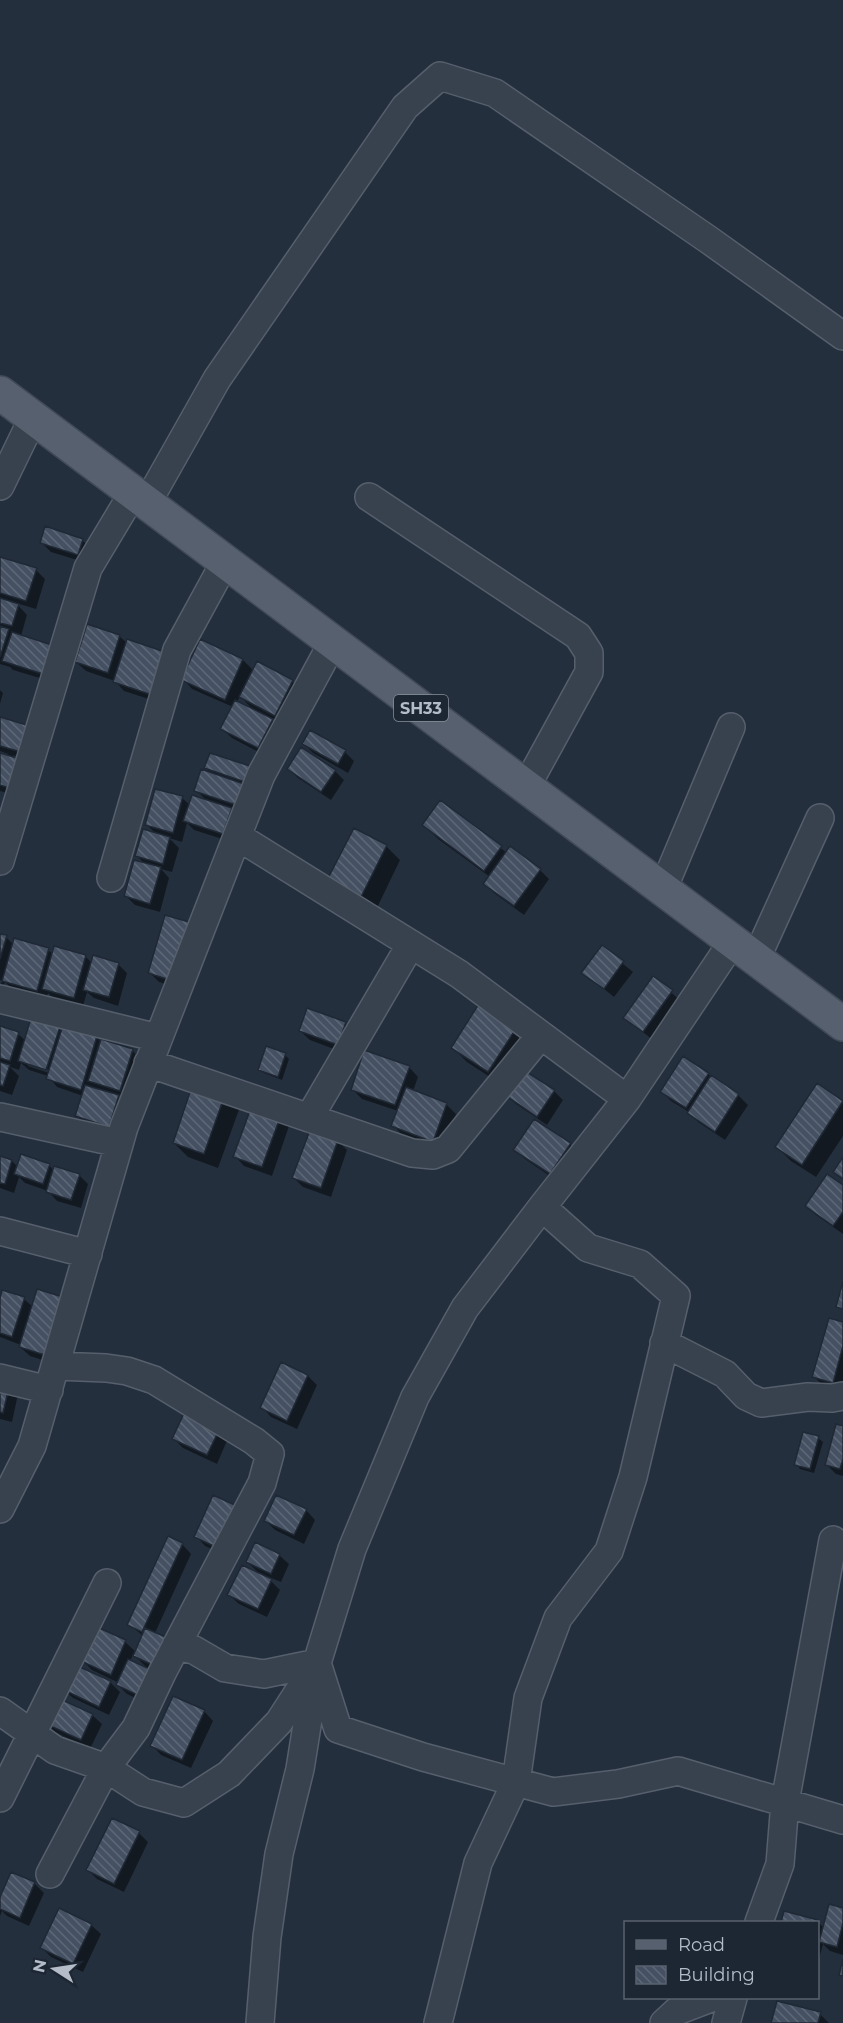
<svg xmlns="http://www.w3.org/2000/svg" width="843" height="2023" viewBox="0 0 843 2023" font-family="Montserrat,sans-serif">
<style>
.shadow{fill:#0007;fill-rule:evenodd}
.building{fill:url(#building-back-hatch);stroke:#1f2835;stroke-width:1.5}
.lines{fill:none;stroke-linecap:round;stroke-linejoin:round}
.minor-casing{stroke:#565f6c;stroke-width:30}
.primary-casing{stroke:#414a57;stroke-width:36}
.minor{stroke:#38414e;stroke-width:27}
.primary{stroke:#56606e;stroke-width:33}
.labels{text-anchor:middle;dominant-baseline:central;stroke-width:6;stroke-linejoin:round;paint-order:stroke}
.shield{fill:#1d2633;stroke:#878f9c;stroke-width:1.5}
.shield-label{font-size:16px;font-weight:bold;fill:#b4bcc9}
</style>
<defs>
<pattern id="building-back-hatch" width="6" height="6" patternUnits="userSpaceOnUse" patternTransform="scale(1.5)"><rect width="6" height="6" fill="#455162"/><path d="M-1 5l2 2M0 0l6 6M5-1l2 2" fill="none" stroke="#5d6877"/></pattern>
</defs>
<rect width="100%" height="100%" fill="#242f3e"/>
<!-- shadow -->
<path class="shadow" d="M82,540L91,549L87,563L51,552L42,543Z
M0,558L36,570L45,579L36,609L16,603L27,615L21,636L53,682L13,670L10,667L0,664Z
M119,636L127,643L161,703L124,691L115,681L86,671L76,662Z
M243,660L254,671L292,681L301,691L284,724L269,717L282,729L268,757L232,738L222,729L233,707L192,689L183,679ZM240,696L254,711L237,702Z
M0,690L3,693L0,704Z
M0,719L31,761L13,755L26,769L18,796L0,791V754L8,756V754L0,751Z
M311,732L345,752L354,761L348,773L313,753L304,744Z
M206,768H249L259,777L246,813L229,808L240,819L232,842L194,830L187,823L182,842L169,838L179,848L172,872L161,869L169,878L160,912L135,905L126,896L145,864L137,856L156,834L147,825L182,798L190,805L207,801L196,790L213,775Z
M289,769L335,771L344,780L331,800L298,778Z
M440,802L507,853L540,870L549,879L524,915L494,893L485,884L490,877L438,839L424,825Z
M386,846L400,860L374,914L341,898Z
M189,924L198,933L182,989L159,982L150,973Z
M0,935L6,937L14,945L48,950L53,954L85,956L92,963L118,964L127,973L118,1006L94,998L87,992L83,1006L53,998L48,993L46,999L13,990L5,982L3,988H0L2,981L0,980Z
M602,947L633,972L614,997L583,972Z
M654,978L681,1001L653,1040L625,1018Z
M481,1004L530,1042L502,1085L467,1062L453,1048Z
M345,1023L354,1033L347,1054L310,1040L300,1031Z
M0,1026L18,1034L26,1041L59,1028L62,1032L97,1037L101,1042L132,1050L141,1060L129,1099L117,1095L128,1106L119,1136L86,1125L77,1116L83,1096L57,1087L48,1076L29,1070L21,1063L19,1070L10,1067L19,1076L12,1095L0,1091ZM28,1063L53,1071L52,1074L28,1066Z
M285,1055L289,1059L282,1080L264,1073L260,1069Z
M409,1067L418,1077L413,1091L446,1104L456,1114L442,1150L402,1135L393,1125L398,1111L362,1099L352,1089Z
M708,1074L738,1095L748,1105L725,1140L698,1122L689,1112L671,1101L662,1091Z
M196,1079L241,1104L218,1168L188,1157L174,1143Z
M817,1085L843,1102V1136L816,1177L791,1161L777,1147Z
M554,1091L563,1100L547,1125L516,1104L507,1095Z
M280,1117L289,1126L272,1176L244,1166L235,1156Z
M338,1141L347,1150L331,1197L303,1187L294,1178Z
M570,1144L579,1154L560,1183L525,1159L515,1150Z
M0,1157L12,1161L18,1167L49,1165L54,1171L79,1175L88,1184L81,1208L57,1201L48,1191L25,1183L19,1177L14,1193L0,1188Z
M843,1186V1234L816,1215L807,1206Z
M24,1299L33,1307L58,1365L30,1356L20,1347L21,1345L0,1337V1303Z
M843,1323V1388L824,1386L814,1377Z
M308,1376L317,1385L297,1429L271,1417L262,1407Z
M0,1382L18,1394L12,1422L0,1419Z
M186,1411L229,1436L217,1464L183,1448L174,1439Z
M843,1428V1476L836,1474L826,1464Z
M818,1438L823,1442L814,1473L800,1469L796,1464Z
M214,1497L227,1556L205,1546L196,1536Z
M306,1510L315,1520L304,1544L275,1530L266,1521Z
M182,1544L191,1554L155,1633L165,1675L148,1667L163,1682L152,1706L127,1694L118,1685L119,1683L92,1670L83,1661L98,1629L125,1642L136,1652L143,1636L129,1624ZM133,1654L149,1670L130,1662Z
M279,1555L289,1564L281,1582L266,1576L280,1590L267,1617L239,1604L229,1595L261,1575L247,1562Z
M74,1666L111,1683L120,1692L109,1715L73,1698L63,1689Z
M204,1711L213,1721L191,1768L161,1755L152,1745Z
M92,1715L102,1724L90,1749L55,1732L46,1723Z
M139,1833L148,1842L124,1892L97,1879L88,1870Z
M12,1874L35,1884L44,1893L29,1926L7,1916L2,1911L0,1916V1899Z
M843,1910V1955L830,1951L823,1944L818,1963V1922H782L785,1912L817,1921L824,1928Z
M91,1925L101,1934L83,1972L51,1957L42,1948Z
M820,2014L829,2023H773Z"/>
<!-- building -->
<path class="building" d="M45,526L83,539L78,555L40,543Z
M0,557L37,568L26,601L0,593Z
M0,598L19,604L12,626L0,623Z
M87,624L120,635L108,673L75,662Z
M0,626L9,629L0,657Z
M12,632L52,645L43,674L2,661Z
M127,639L165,652L152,695L113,682Z
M200,639L243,659L225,700L181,680Z
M257,661L293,680L275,716L239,697Z
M235,700L273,719L258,748L220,729Z
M0,717L30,726L21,752L0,746Z
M310,730L346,750L338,764L302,744Z
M301,747L336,770L321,792L287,769Z
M0,753L17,758L9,788L0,785Z
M210,753L250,766L245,782L204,768Z
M201,769L244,784L236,805L194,791Z
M155,789L183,796L173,833L145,825Z
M192,795L232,808L223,834L183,821Z
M440,800L502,846L484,871L422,825Z
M354,828L387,845L359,901L325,884Z
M143,829L170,837L163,864L135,856Z
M510,846L541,869L514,906L483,884Z
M134,860L161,867L150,904L124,896Z
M165,915L189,922L173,981L148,973Z
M0,934L7,935L0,959Z
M14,938L49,948L37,991L2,981Z
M602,945L624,961L604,989L581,973Z
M54,946L86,955L74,998L42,989Z
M93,955L119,963L109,997L83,990Z
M653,976L673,990L643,1032L623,1018Z
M480,1002L517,1027L488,1072L451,1048Z
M307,1008L346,1022L338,1045L299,1031Z
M31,1018L60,1027L46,1070L18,1061Z
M63,1025L97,1036L81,1090L46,1079Z
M0,1026L19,1032L10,1061L0,1058Z
M101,1039L133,1049L120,1091L88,1081Z
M266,1046L286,1053L278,1077L258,1070Z
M364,1050L410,1066L395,1105L351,1090Z
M683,1056L709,1073L686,1108L660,1092Z
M0,1062L10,1065L3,1086L0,1085Z
M522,1069L555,1090L537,1117L505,1095Z
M711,1075L739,1094L715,1132L687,1113Z
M195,1077L227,1089L204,1154L173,1143Z
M817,1083L843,1101L802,1165L775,1147Z
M85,1085L119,1095L109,1127L75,1116Z
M406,1087L447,1103L433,1142L391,1126Z
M252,1105L281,1115L262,1167L233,1157Z
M534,1119L571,1143L550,1174L513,1150Z
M310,1130L338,1140L321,1188L292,1178Z
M21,1154L50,1164L43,1184L14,1174Z
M0,1156L12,1160L5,1184L0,1183Z
M843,1157V1179L833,1172Z
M54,1166L80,1174L71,1200L46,1192Z
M827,1174L843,1185V1212L833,1226L805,1206Z
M843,1281V1309L836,1307Z
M37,1289L66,1298L48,1356L19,1347Z
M2,1290L25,1297L12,1337L0,1333V1298Z
M829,1318L843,1322V1346L833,1383L812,1377Z
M281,1362L308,1375L287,1421L260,1408Z
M0,1381L10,1383L3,1413L0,1412Z
M186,1409L221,1426L207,1455L172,1439Z
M836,1424L843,1426V1459L840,1469L825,1465Z
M803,1432L819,1436L810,1469L794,1465Z
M213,1495L237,1506L218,1548L194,1537Z
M276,1495L307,1509L294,1535L264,1521Z
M168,1536L183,1543L142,1632L127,1625Z
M255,1542L280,1554L271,1574L246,1562Z
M242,1565L272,1579L258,1609L227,1595Z
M97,1627L126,1640L111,1675L81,1661Z
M145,1628L168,1638L155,1666L133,1656Z
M128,1659L154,1671L142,1697L116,1685Z
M73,1664L111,1681L99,1707L62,1689Z
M173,1696L205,1710L182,1760L150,1746Z
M56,1697L93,1714L81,1740L44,1723Z
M112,1818L140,1831L114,1884L86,1870Z
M11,1872L35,1882L20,1918L0,1909V1897Z
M829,1904L843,1908V1923L837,1947L819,1942Z
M59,1908L92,1924L73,1964L40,1948Z
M784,1911L818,1920L817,1922H781Z
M843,1959V1976L839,1975Z
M777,2001L821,2012L818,2023H771Z"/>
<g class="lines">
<!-- minor casing -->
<g class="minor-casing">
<path id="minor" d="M0,486L33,418
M369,497L578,636L589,653V672L526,787
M147,503L217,379L405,107L440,76L495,93L709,240L843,336
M237,836L459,974L627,1099
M0,861L88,568L133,493
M111,878L177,650L225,562
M663,889L731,727
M756,959L820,818
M0,999L158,1038
M148,1063L412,1153L433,1155L448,1149L541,1035
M0,1117L119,1143
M309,1118L411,944
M0,1231L88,1254
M664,1343L725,1374L746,1396L761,1403L808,1397L832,1398L843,1396
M0,1378L49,1390
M0,1509L32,1446L124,1127L261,775L333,642
M176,1646L194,1650L225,1668L264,1674L317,1663
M0,1711L55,1750L106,1768L143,1792L184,1803L229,1774L279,1722L317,1663L338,1729L423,1757L553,1792L618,1784L678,1771L843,1820
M0,1798L107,1583
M50,1874L106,1768L136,1728L162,1673L262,1483L270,1454L254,1441L154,1380L127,1371L106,1368L56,1366
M759,1922L780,1864L785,1802L833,1540
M260,2023L267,1937L279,1854L300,1769L317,1663L352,1549L415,1397L465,1308L542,1207L627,1099L733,941
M438,2023L478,1863L516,1782L528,1698L558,1618L609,1551L633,1477L676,1296L640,1264L588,1248L542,1207
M664,2023L677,2011L711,1998
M726,2023L733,1998"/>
</g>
<!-- primary casing -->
<g class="primary-casing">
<path id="primary" d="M0,393L843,1024"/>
</g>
<!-- minor -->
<use href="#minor" class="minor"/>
<!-- primary -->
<use href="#primary" class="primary"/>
</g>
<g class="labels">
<!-- shield labels -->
<rect class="shield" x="394" y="695" width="54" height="26" rx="4.5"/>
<g class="shield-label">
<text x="421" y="708">SH33</text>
</g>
</g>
<!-- legend -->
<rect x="624" y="1921" width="195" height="78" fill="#1d2633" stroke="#59626f" stroke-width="1.5"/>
<rect x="636" y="1940" width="30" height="9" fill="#56606e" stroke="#59626f" stroke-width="1.5"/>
<text x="678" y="1951" font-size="18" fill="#b4bcc9">Road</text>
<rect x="636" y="1966" width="30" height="18" fill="url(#building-back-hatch)" stroke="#59626f" stroke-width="1.5"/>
<text x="678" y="1981" font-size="18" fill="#b4bcc9">Building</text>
<!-- north arrow -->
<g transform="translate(54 1969) rotate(282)" stroke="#1d2633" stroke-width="4.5" paint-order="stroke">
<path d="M0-4.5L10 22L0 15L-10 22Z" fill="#b4bcc9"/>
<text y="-9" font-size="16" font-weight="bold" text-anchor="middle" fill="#b4bcc9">N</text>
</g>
</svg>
